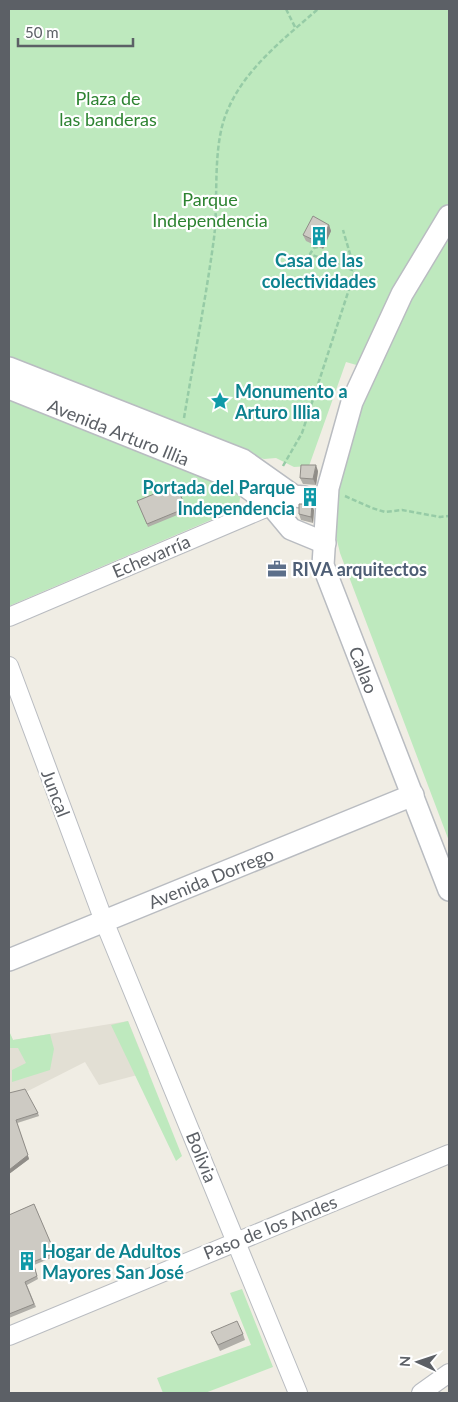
<svg xmlns="http://www.w3.org/2000/svg" width="458" height="1402" viewBox="0 0 458 1402" font-family="Lato,sans-serif">
<style>
.education{fill:#e2dfd4}
.green{fill:#bee9be}
.lines{fill:none;stroke-linecap:round;stroke-linejoin:round}
.minor-casing{stroke:#b9bcc1;stroke-width:20}
.tertiary-casing{stroke:#b9bcc1;stroke-width:24}
.path{stroke:#96cba6;stroke-width:2.5;stroke-dasharray:5 2.5;stroke-linecap:butt}
.minor{stroke:#fff;stroke-width:18}
.tertiary{stroke:#fff;stroke-width:21}
.wall{fill:#b0aea8}
.shaded-wall{fill:#908d88}
.building{fill:#cdcac3;stroke:#908d88}
.labels{text-anchor:middle;dominant-baseline:central;stroke-width:4.5;stroke-linejoin:round;paint-order:stroke}
.park-label{font-size:18px;fill:#2d8331;stroke:#fff}
.culture-label{font-size:18px;font-weight:bold;fill:#0d838f;stroke:#fff;text-anchor:start}
.street-label{font-size:18px;fill:#5c6066;stroke:#fff}
.service-label{font-size:18px;font-weight:bold;fill:#4e5e75;stroke:#fff;text-anchor:start}
</style>
<rect width="100%" height="100%" fill="#f0ede4"/>
<!-- education -->
<path class="education" d="M128,1021L149,1072L99,1085L85,1062L26,1092L39,1116L18,1123L29,1159L9,1174V1031L13,1040Z"/>
<!-- green -->
<path class="green" d="M9,9H449V209L360,366L346,362L309,466L294,467L276,458L264,459L250,455L9,359Z
M449,231V841L340,553L333,524L336,482L348,435L403,308Z
M9,396L238,488L241,493L239,504L232,511L9,606Z
M128,1021L182,1156L176,1161L111,1025Z
M9,1031L13,1040L50,1034L54,1049L50,1070L12,1082V1070L26,1063L18,1048H9Z
M242,1289L273,1367L205,1393H163L157,1378L251,1345L230,1293Z"/>
<g class="lines">
<!-- minor casing -->
<g class="minor-casing">
<path id="minor" d="M9,617L282,501
M9,666L104,921L298,1393
M9,1336L449,1154
M421,1393L449,1373"/>
</g>
<!-- tertiary casing -->
<g class="tertiary-casing">
<g id="tertiary">
<path id="s1" d="M449,216L402,294L352,402L328,488L323,565L449,890"/>
<path d="M9,368L243,460L294,496L304,497"/>
<path id="s2" d="M9,388L236,479L271,505L291,529L325,543"/>
<path id="s3" d="M9,960L413,795"/>
</g>
</g>
<!-- path -->
<path class="path" d="M286,9L296,29
M318,247L314,248L310,254L355,271
M184,418C194,358 206,298 214,238C219,198 211,144 229,107C247,67 286,37 318,9
M283,466L302,433L355,271L343,230
M345,496L372,508L385,512L402,510L440,517L449,516"/>
<!-- minor -->
<use href="#minor" class="minor"/>
<!-- tertiary -->
<use href="#tertiary" class="tertiary"/>
</g>
<!-- wall -->
<path class="wall" d="M329,225L331,231L323,249L306,241L303,235Z
M318,471L316,485L303,484L300,478Z
M176,485L187,511L148,527L137,501Z
M314,510L313,523L301,520L299,514Z
M9,1093L38,1113L39,1116L17,1123L29,1159L9,1174Z
M34,1204L56,1256L34,1265L38,1279L27,1285L36,1307L9,1318V1215Z
M211,1332L243,1334L245,1340L220,1351Z"/>
<!-- shaded-wall -->
<path class="shaded-wall" d="M329,225L331,231L323,249L320,243Z
M316,465L318,471L316,485L313,479Z
M312,504L314,510L313,523L311,517Z
M16,1120L29,1159L9,1174V1170Z"/>
<!-- building -->
<path class="building" d="M313,216L329,225L320,243L303,235Z
M301,465H316L313,479L300,478Z
M176,485L186,508L147,524L137,501Z
M299,504H312L311,517L299,514Z
M25,1089L38,1113L16,1120L28,1155L9,1170V1093Z
M34,1204L55,1253L33,1262L37,1276L25,1282L34,1304L9,1314V1215Z
M237,1321L243,1334L218,1345L211,1332Z"/>
<!-- icons -->
<defs>
<g id="building-bare" transform="scale(1.5)"><path d="M-4-6H4V6H1V3H-1V6H-4ZM-2.5-4.3h1.7v1.8h-1.7ZM.8-4.3h1.7v1.8H.8ZM-2.5-1h1.7V.8h-1.7ZM.8-1h1.7V.8H.8Z" fill="#0f9aa8" stroke="#fff" stroke-width="2.5" paint-order="stroke"/></g>
<g id="sight-bare" transform="scale(1.5)"><path d="M0-6L1.8-2.2L6-1.7L2.9 1.2L3.7 5.4L0 3.3L-3.7 5.4L-2.9 1.2L-6-1.7L-1.8-2.2Z" fill="#0f9aa8" stroke="#fff" stroke-width="2.5" paint-order="stroke"/></g>
<g id="office-bare" transform="scale(1.5)"><path d="M-6-3h4V-5.5h4V-3h4V5H-6ZM-1-4.5V-3h2v-1.5ZM-6 0V1H6V0Z" fill="#5c6f8a" stroke="#fff" stroke-width="2.5" paint-order="stroke"/></g>
</defs>
<g fill-rule="evenodd">
<use href="#building-bare" x="319" y="236"/>
<use href="#sight-bare" x="220" y="401"/>
<use href="#building-bare" x="310" y="497"/>
<use href="#office-bare" x="277" y="569"/>
<use href="#building-bare" x="27" y="1261"/>
</g>
<g class="labels">
<!-- park labels -->
<g class="park-label">
<text x="108" y="98">Plaza de<tspan x="108" dy="21">las banderas</tspan></text>
<text x="210" y="199">Parque<tspan x="210" dy="21">Independencia</tspan></text>
</g>
<!-- culture labels -->
<g class="culture-label">
<text x="319" y="260" text-anchor="middle">Casa de las<tspan x="319" dy="21">colectividades</tspan></text>
<text x="235" y="391">Monumento a<tspan x="235" dy="21">Arturo Illia</tspan></text>
<text x="295" y="487" text-anchor="end">Portada del Parque<tspan x="295" dy="21">Independencia</tspan></text>
<text x="42" y="1251">Hogar de Adultos<tspan x="42" dy="21">Mayores San José</tspan></text>
</g>
<!-- street labels -->
<g class="street-label">
<text stroke="none"><textPath href="#s2" startOffset="118">Avenida Arturo Illia</textPath></text>
<text transform="translate(151 556) rotate(-23)">Echevarría</text>
<text stroke="none"><textPath href="#s1" startOffset="489">Callao</textPath></text>
<text transform="translate(56 793) rotate(69)">Juncal</text>
<text stroke="none"><textPath href="#s3" startOffset="218">Avenida Dorrego</textPath></text>
<text transform="translate(202 1157) rotate(68)">Bolivia</text>
<text transform="translate(270 1227) rotate(-22)">Paso de los Andes</text>
</g>
<!-- service labels -->
<g class="service-label">
<text x="292" y="569">RIVA arquitectos</text>
</g>
</g>
<!-- border -->
<rect width="458" height="1402" fill="none" stroke="#5c6066" stroke-width="20"/>
<!-- north arrow -->
<g transform="translate(418 1362) rotate(273)" stroke="#ffffff" stroke-width="4" paint-order="stroke">
<path d="M0-4L9 19L0 12L-9 19Z" fill="#5c6066"/>
<text y="-8" font-size="14" font-weight="bold" text-anchor="middle" fill="#5c6066">N</text>
</g>
<!-- scale -->
<path d="M18 38v8h115v-8" fill="none" stroke="#5c6066" stroke-width="2.5"/>
<text x="25" y="38" font-size="15" fill="#5c6066" stroke="#ffffff" stroke-width="4" paint-order="stroke">50 m</text>
</svg>
